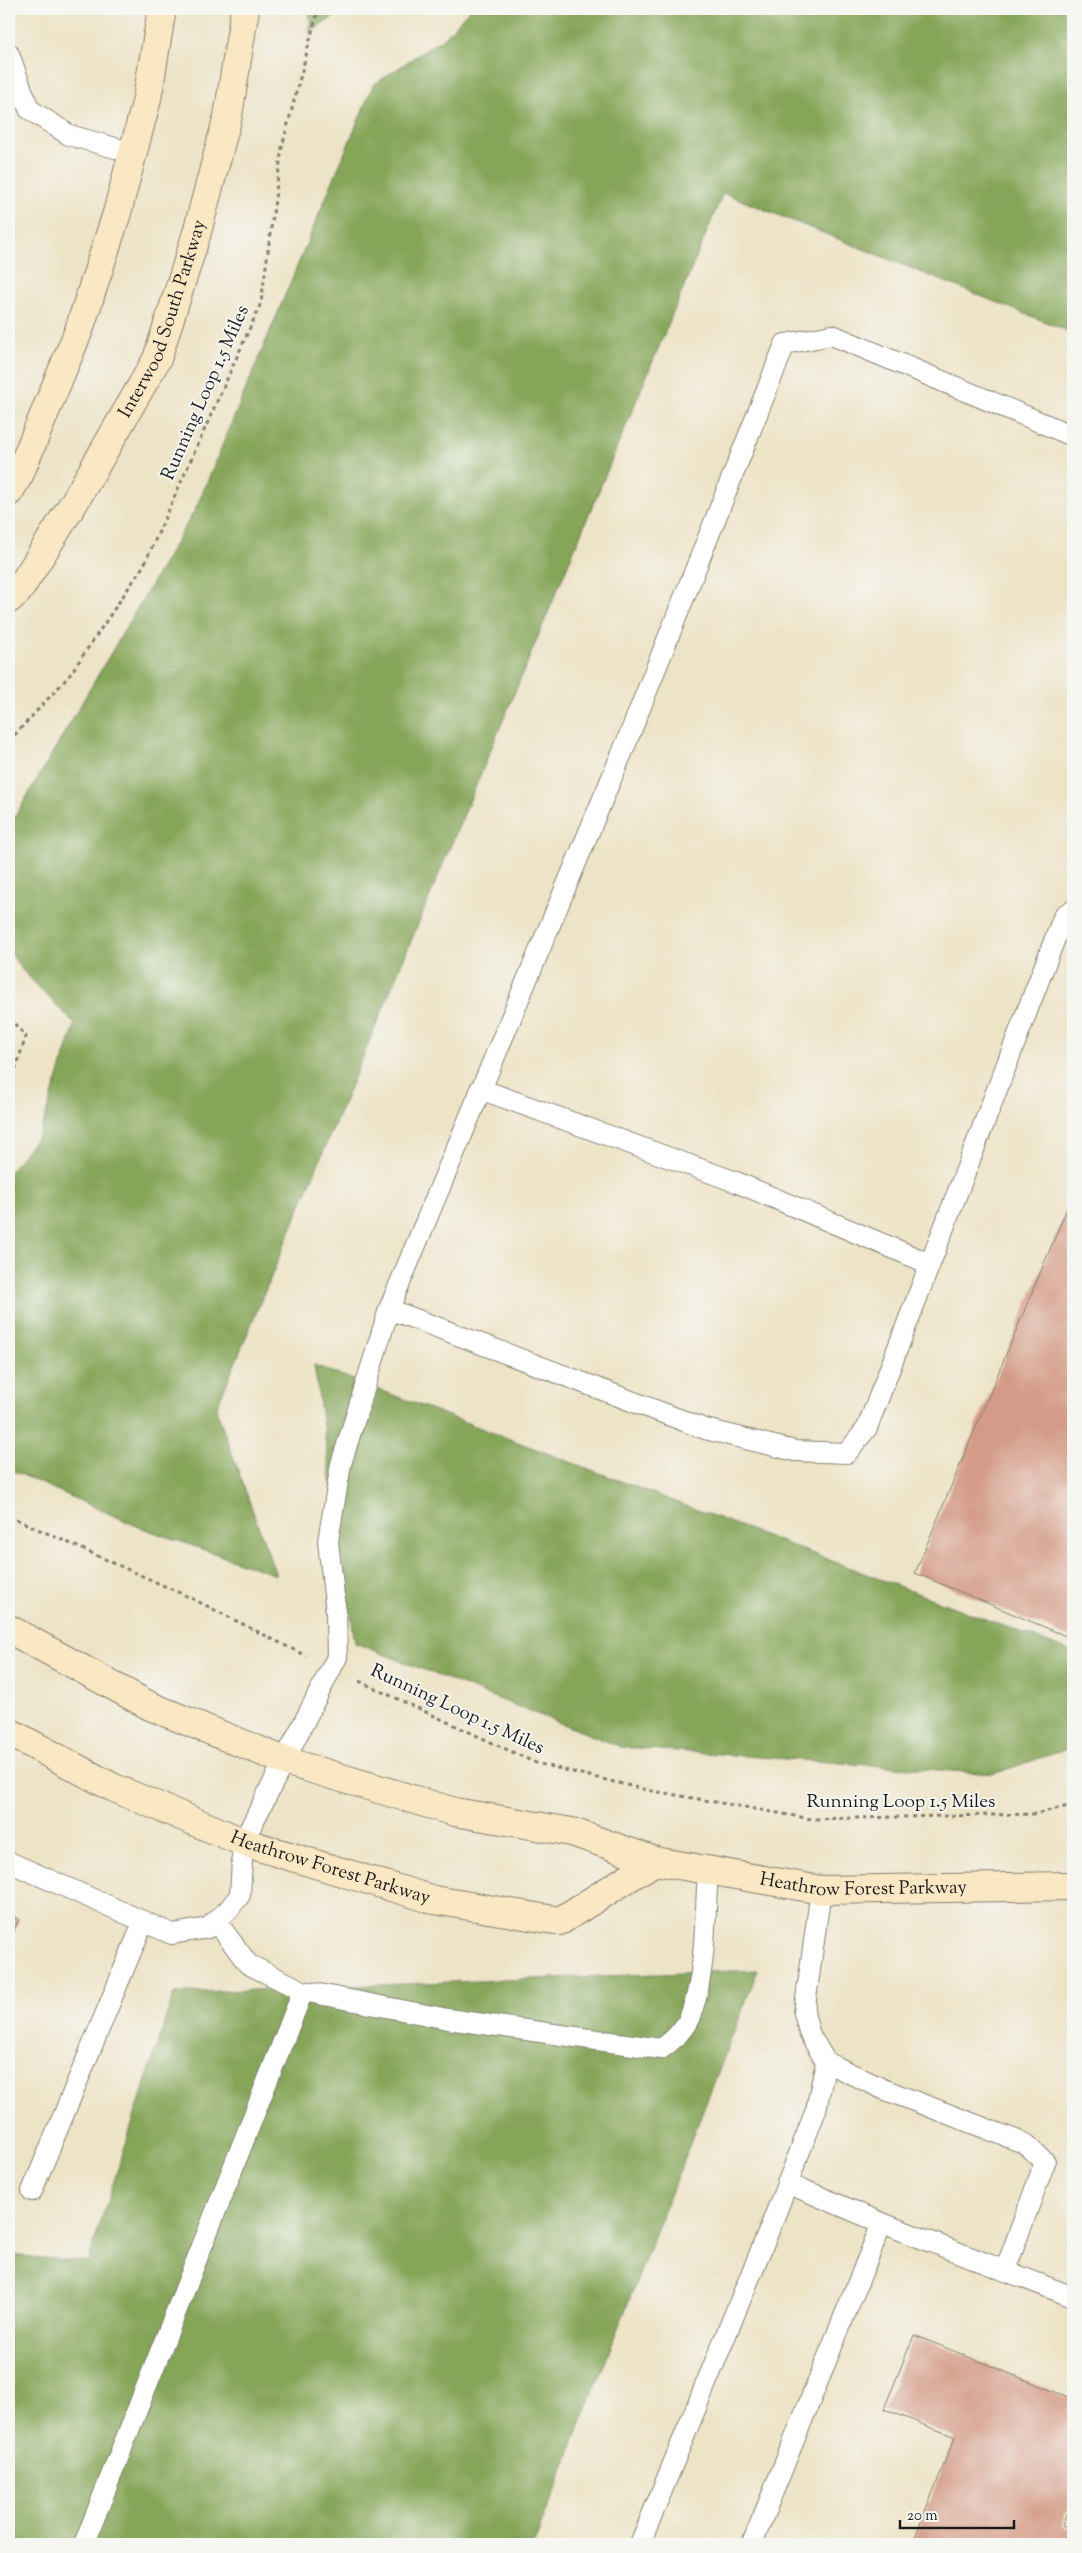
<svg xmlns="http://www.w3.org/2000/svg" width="1082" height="2553" viewBox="0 0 1082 2553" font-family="'Sorts Mill Goudy',serif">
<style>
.forest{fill:#85a559;stroke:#50603a}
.building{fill:#d49c88}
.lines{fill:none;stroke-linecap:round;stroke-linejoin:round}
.lane-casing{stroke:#848071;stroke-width:22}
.secondary-casing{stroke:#848071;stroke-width:30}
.path{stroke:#848071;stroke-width:3;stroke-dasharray:4 4;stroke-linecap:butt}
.lane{stroke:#fff;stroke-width:20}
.secondary{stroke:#fae7c3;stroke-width:28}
.labels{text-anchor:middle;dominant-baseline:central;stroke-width:4;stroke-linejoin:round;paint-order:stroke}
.street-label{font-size:19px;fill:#1c1c1c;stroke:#f6f6f2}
</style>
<rect width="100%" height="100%" fill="#f6f6f2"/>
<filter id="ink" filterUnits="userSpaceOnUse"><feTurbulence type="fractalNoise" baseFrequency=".02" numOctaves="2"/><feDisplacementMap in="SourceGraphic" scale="10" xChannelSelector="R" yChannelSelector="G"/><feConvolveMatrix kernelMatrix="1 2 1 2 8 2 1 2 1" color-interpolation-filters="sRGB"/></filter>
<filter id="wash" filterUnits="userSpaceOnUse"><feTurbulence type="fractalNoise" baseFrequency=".0096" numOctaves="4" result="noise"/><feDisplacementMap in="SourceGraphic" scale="20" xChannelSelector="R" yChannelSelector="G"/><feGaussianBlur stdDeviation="1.12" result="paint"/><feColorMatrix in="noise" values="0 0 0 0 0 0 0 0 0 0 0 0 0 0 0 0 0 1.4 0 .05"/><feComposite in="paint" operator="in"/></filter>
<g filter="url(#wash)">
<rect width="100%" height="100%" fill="#ede3c6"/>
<!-- forest -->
<path class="forest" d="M309,9H345L310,33Z
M470,9H1073V333L723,193L216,1409L276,1575L139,1527L9,1469V1173L40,1133L75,1024L23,971L9,951V827L196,508L373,85L445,37Z
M314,1365L1070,1651L1073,1644V1747L993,1774L621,1747L355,1643Z
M758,1970L534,2544H9V2255L88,2262L174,1993Z"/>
<g id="blocks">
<!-- building -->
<path class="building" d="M1073,1194V1639L915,1573Z
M9,1915L19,1919L9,1943Z
M914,2335L1073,2399V2498L1062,2526L1073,2530V2544H912L955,2437L884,2409Z"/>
</g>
</g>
<g filter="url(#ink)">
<use href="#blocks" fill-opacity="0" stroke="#848071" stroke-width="1"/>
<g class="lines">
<!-- lane casing -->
<g class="lane-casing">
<path id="lane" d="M9,54L29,109L69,135L133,153
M1073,436L832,335L785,344L625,746L389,1309L705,1429L795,1451L847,1453L867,1428L1064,915L1073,910
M480,1089L736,1182L930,1264
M9,1862L172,1934L208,1928L228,1910L240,1895L243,1842L337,1657L336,1613L328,1541L341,1464L389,1309
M821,1890L804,2013L810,2035L826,2062L883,2089L1026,2144L1045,2162L1005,2271
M303,1991L448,2019L661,2049C674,2040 687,2027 692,2011C706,1972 705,1913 708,1870
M787,2183L882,2223
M32,2191L143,1923
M84,2544L303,1991L248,1964L216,1921
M640,2544L770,2228L816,2110L826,2062
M752,2544L882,2223L1073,2297"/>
</g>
<!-- secondary casing -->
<g class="secondary-casing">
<g id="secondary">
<path d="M9,492L19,475L79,330L117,213L147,99L162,9"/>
<path id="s1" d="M9,599L19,590L75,501L157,359L196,236L228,116L245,9"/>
<path id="s2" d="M9,1629L150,1706L285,1761L455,1812L572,1832L655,1861L821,1890L1073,1886"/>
<path id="s3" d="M9,1732L112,1787L243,1842L434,1900L560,1921L655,1861"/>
</g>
</g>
<!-- path -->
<path class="path" d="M9,741L69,676L144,565L261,303L282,147L318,9
M9,1018L26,1036L9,1090
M9,1516L189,1597L306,1656
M359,1681L536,1763L647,1790L812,1819L1034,1814L1073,1805"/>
<!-- lane -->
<use href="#lane" class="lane"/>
<!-- secondary -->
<use href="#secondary" class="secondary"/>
</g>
</g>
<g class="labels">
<!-- street labels -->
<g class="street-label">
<text stroke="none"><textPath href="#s1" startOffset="322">Interwood South Parkway</textPath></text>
<text transform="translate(206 393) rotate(-66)">Running Loop 1.5 Miles</text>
<text transform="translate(457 1710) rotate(25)">Running Loop 1.5 Miles</text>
<text x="901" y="1802">Running Loop 1.5 Miles</text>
<text stroke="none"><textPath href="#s3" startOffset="350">Heathrow Forest Parkway</textPath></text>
<text stroke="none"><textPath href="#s2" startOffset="901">Heathrow Forest Parkway</textPath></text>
</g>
</g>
<!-- margin -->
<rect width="1082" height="2553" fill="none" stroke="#f6f6f2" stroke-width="30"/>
<!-- scale -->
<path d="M900 2520v8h114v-8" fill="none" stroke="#1c1c1c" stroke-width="2.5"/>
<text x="907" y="2520" font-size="15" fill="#1c1c1c" stroke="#f6f6f2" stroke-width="4" paint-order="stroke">20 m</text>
</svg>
